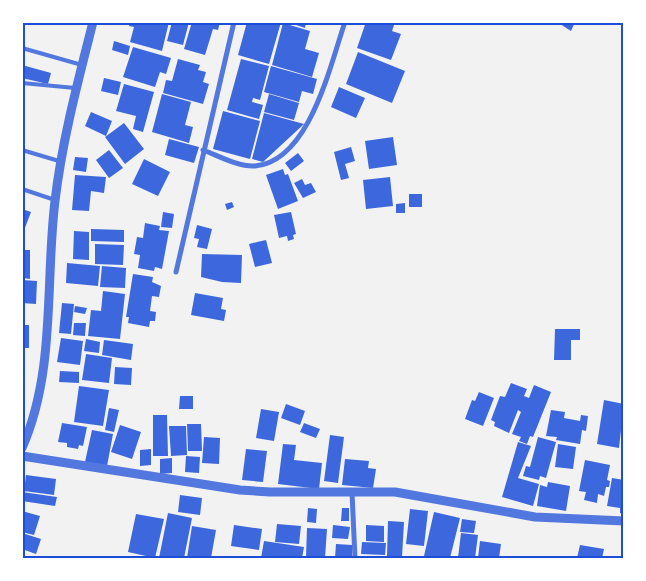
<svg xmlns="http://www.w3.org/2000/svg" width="646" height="581" viewBox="0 0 646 581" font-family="Lora,serif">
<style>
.building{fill:#3d67dc}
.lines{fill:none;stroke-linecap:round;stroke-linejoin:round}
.service{stroke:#5277de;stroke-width:4}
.minor{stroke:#5277de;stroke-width:5}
.tertiary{stroke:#5277de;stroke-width:9}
.neatline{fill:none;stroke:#1d4ed8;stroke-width:2}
</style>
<rect width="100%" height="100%" fill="#f2f2f2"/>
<!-- building -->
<path class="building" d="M130,22H169L162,51L130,42L134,27L129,26Z
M172,22H189L183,45L167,41Z
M192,22H220L218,30L213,29L205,55L184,49Z
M247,22H281L269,64L238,55Z
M287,22H306L305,28Z
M366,22H395L392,31L401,34L391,60L357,48Z
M557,22H575L571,31Z
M283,23L310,31L305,49L319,53L312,77L272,65Z
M114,41L130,46L128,55L112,50Z
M133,47L171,58L166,74L160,72L155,87L123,77Z
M358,52L405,71L392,103L346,84Z
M178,59L200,65L198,70L206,72L203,82L209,84L203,104L163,93L166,80L172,81Z
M241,59L269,66L260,100L253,98L252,102L263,105L259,119L227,110Z
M22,65L51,73L48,84L22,78Z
M271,66L317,79L313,94L302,91L299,102L264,92Z
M104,78L121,82L118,95L101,91Z
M124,84L154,92L143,132L133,129L136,116L116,111Z
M339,87L365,98L356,118L331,107Z
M162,94L191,102L185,125L193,127L189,143L152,132Z
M269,94L299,103L294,120L264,112Z
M223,111L260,121L250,159L213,149Z
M91,112L112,121L106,136L85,126Z
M264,113L304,124L263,162L252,159Z
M124,123L144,149L125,164L105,137Z
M393,137L397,165L369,169L365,141Z
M169,139L199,147L194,163L165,155Z
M351,147L355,161L345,164L349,178L341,180L334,152Z
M109,150L123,168L109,178L96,160Z
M298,153L304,161L291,171L285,163Z
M75,157L88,158L86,172L73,170Z
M144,159L170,172L158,196L132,184Z
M283,169L285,175L288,174L298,201L278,209L266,175Z
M75,175L106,177L104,193L91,191L89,211L72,210Z
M390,177L393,206L366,209L363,180Z
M302,179L305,185L311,183L316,192L303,198L294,183Z
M409,194H422V207H409Z
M232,202L234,207L227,210L225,204Z
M405,203V213H396V204Z
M22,209L31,212L23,233H22Z
M163,212L174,214L172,228L161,227Z
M291,212L296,234L293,235L294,239L288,241L287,236L279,238L274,215Z
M145,223L160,226L159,230L169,231L162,269L155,267L154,271L138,268L140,255L134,254L137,237L143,238Z
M197,225L212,229L207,249L197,247L199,239L194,238Z
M91,229L124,230V242L91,241Z
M74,231L89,232V260L73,259Z
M266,240L272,263L255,267L249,244Z
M95,244L124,245L123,265L95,264Z
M22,250H30V279L22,278Z
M202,254L242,255L241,283L222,282L201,277Z
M67,263L100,266L98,286L66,283Z
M102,266L126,268L125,288L100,287Z
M133,274L153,277L152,282L161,286L159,297L152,296L150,311L156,312L155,321H150L149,327L128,323L129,317H126Z
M22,280L37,281L36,304L22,303Z
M103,291L125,294L120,339L88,336L91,310L101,311Z
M195,293L223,298L221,309L226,310L224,321L191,315Z
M62,303L74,304L71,334L59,333Z
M75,306L87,308L85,314L74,312Z
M74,323H86L85,336L73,335Z
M22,325H29V348H22Z
M555,329H580V340H571V360H554Z
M61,338L83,341L80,365L57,362Z
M86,339L100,342L99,353L84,351Z
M104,340L133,344L131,360L102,355Z
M86,354L112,358L109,383L82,380Z
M115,367L132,368L131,385L114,384Z
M60,371L79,372V383L59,382Z
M511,383L527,389L524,396L529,398L534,385L551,392L533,437L530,436L527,444L519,441L521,437L512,434L521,412L518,410L509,433L494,426L495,422L491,420L500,396L505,397Z
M79,386L109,390L103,426L74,422Z
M479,392L494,398L483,426L465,419L472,400L475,401Z
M180,396H193V409H179Z
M604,400L624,404L619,448L597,444Z
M286,404L305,411L300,425L281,418Z
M109,408L119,410L114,432L105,430Z
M261,409L279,412L274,441L256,438Z
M551,410L565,412L564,418L580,421L581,415L588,416L586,431L582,430L580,444L556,440L557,437L546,436Z
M153,415H167L168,456H153Z
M62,423L87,427L83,446L79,445L78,449L67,447V443L58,442Z
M304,423L320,429L316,438L300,432Z
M187,424H201L202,451H188Z
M120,425L141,432L132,459L111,452Z
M169,426H186L187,455L171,456Z
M92,430L113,434L107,466L85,462Z
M330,435L344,437L338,483L324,481Z
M204,437L220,438L219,464L202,463Z
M538,437L556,442L546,478L540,476L539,480L523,476L526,466L530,467Z
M518,442L531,446L518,478L539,484L533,506L502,497Z
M283,444L296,445L294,460L322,463L319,489L278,484Z
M558,444L576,447L573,469L555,467Z
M151,449V465L140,466V450Z
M246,449L267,451L263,482L242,480Z
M186,456L200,457L199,473L185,472Z
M172,458V473L160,474V459Z
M345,459L369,461L368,468L376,469L373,488L342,485Z
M585,460L610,465L607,480L610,481L609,487H606L604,496L598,494L597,503L584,500L586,492L579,491Z
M26,475L56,479L54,495L24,491Z
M612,478L624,480V514L620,513V508L607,506Z
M548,482L570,486L566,511L537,506L540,485L547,487Z
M22,492L57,497L55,506L22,501Z
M180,495L202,498L200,515L178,512Z
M308,508L317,509L316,523L307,522Z
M342,508H349V521H341Z
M410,509L428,511L424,546L406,544Z
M22,511L40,516L34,535L22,532Z
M434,512L460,518L450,558L424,556Z
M168,513L192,518L184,558H159Z
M136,514L164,519L155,558L128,552Z
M462,519L476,521L474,533L460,532Z
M388,521L404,522L402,557L387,556Z
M277,524L301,526L299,544L275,542Z
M234,525L262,529L259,550L231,546Z
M333,525L350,527L348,539L332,538Z
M366,525L384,526V542L366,541Z
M192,526L216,530L211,558H187Z
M307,528L327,529L325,558L306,557Z
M22,533L41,539L36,554L22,549Z
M461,533L478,535L475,558H458Z
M264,541L304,547L302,558H261Z
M480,541L501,544L499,558H478Z
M362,542L386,543L385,555L361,554Z
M336,544L352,545V558H335Z
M580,545L604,549L602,558H577Z"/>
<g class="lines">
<!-- service -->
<path class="service" d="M22,48L82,65
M22,83L75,88
M22,150L59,161
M22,189L55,200"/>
<!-- minor -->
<path class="minor" d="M203,150C219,156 238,167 255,166C310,161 330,65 345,22
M176,272L234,22
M352,492L355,558"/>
<!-- tertiary -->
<path class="tertiary" d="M22,448C56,371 45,283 55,201C62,141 78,81 93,22
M22,456L240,490L270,492H395L535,517L624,521"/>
</g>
<!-- border -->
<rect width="646" height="581" fill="none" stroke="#ffffff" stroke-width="48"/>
<rect x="24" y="24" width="598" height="533" class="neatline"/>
</svg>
